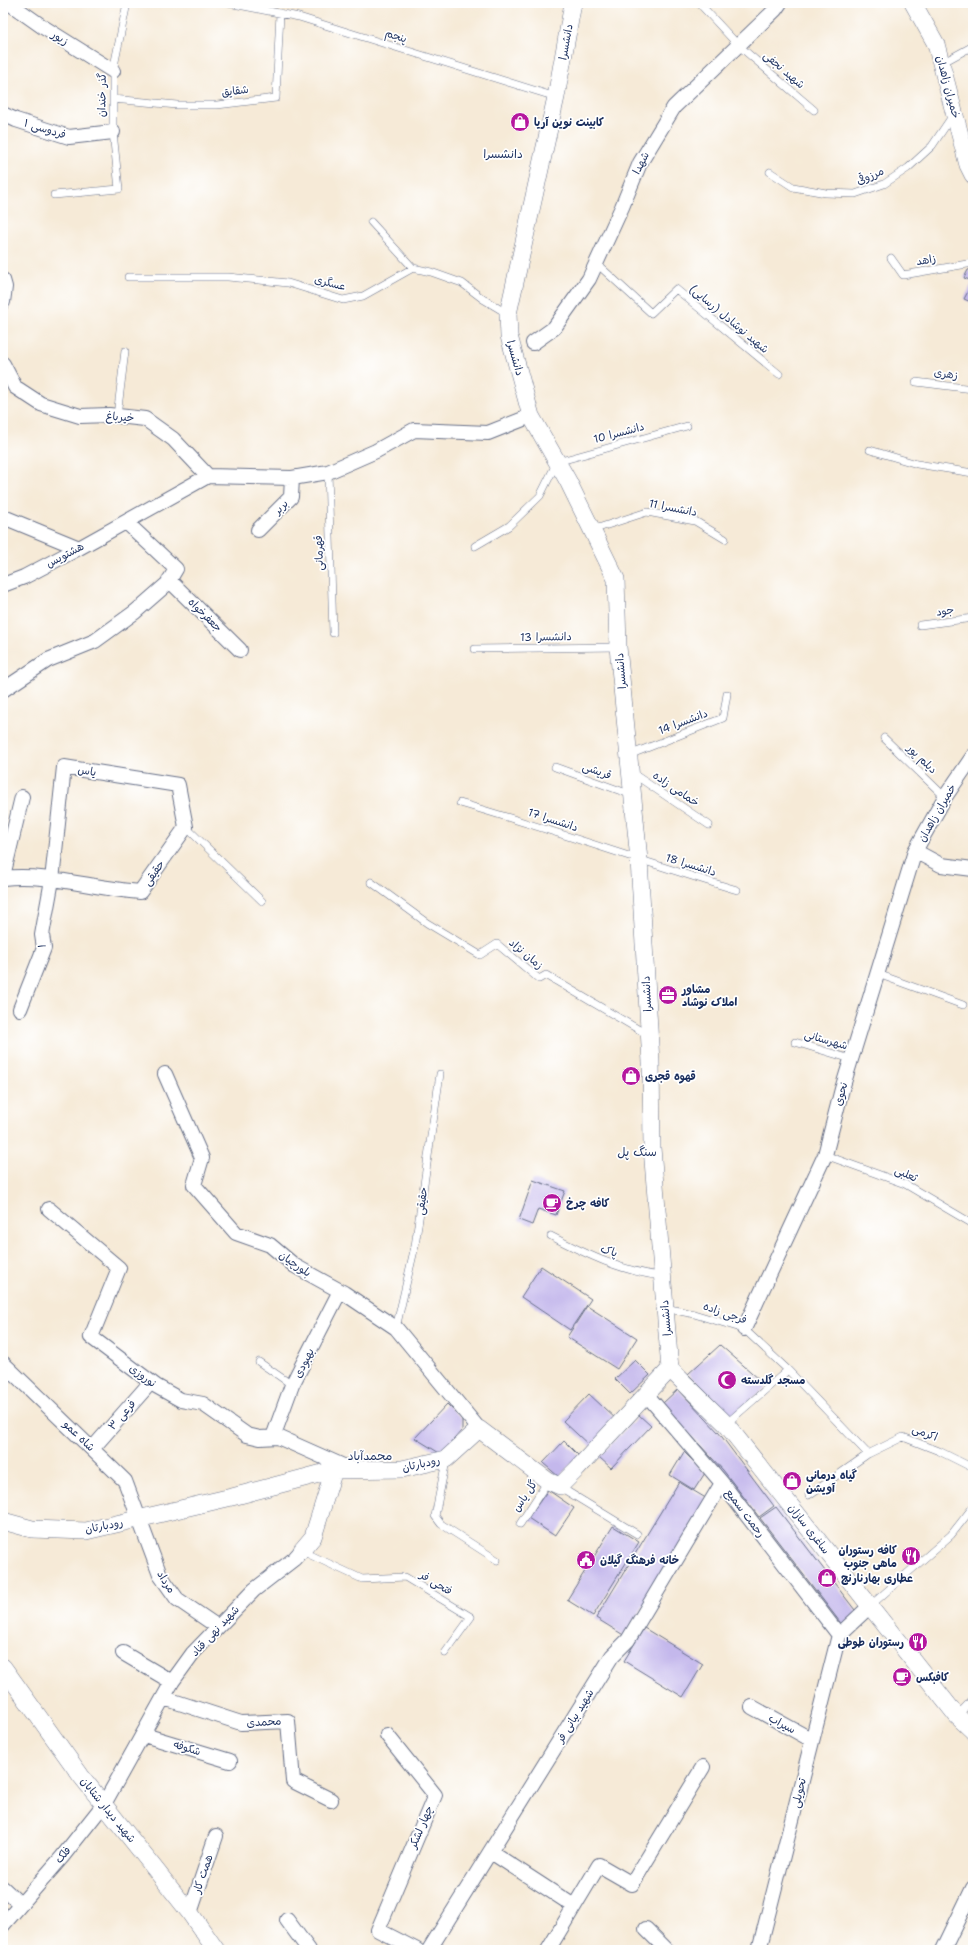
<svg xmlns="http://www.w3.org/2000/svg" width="976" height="1953" viewBox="0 0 976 1953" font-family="'Shantell Sans','Playpen Sans Arabic',sans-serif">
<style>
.building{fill:#c4b8ec}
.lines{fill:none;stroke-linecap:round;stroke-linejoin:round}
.service-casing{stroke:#687088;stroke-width:8}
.minor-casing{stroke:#687088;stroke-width:16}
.tertiary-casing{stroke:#687088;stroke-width:18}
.service{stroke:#fff;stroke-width:7}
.minor{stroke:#fff;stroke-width:14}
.tertiary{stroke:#fff;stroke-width:17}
.labels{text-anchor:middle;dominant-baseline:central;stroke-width:3.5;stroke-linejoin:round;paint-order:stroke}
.street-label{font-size:11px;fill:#1b2f5e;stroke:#fff}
.poi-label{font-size:11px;font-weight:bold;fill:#1b2f5e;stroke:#fff;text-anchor:start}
.neighbourhood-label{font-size:12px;fill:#1b2f5e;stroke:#fff}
</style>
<rect width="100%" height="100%" fill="#fff"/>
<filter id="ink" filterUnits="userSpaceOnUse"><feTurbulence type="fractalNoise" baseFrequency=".025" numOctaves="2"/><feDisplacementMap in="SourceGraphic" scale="8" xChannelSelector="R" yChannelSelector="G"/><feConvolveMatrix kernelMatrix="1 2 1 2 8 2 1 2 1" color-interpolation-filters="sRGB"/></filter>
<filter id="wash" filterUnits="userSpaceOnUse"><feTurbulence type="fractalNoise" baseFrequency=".012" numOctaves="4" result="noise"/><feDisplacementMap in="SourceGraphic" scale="16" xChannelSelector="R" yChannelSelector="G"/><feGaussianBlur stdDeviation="0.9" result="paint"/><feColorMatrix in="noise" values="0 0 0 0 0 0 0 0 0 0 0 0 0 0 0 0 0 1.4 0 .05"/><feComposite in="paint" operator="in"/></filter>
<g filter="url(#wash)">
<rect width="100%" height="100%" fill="#f6ead7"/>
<g id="blocks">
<!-- building -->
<path class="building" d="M973,269V281L964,278L968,270Z
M973,282V303L964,299Z
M533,1180L565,1191L556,1215L538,1209L532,1225L519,1220Z
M541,1266L591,1299L570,1330L521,1297Z
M587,1306L637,1338L617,1369L567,1337Z
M720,1345L767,1386L728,1420L718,1410L721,1407L688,1374Z
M635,1360L650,1375L630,1394L615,1379Z
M678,1389L719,1433L774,1506L759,1517L723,1470L662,1404Z
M589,1394L617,1420L591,1447L563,1421Z
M447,1404L462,1419V1430L441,1454L415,1438Z
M639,1415L651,1426L611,1468L599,1457Z
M564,1441L579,1456L559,1477L543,1463Z
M684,1452L705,1473L694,1490L670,1475Z
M679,1482L709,1500L625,1636L596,1618Z
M548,1490L574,1508L555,1536L528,1518Z
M776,1507L858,1614L843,1626L760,1518Z
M613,1526L639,1542L593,1616L567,1600Z
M644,1628L703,1664L683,1697L624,1661Z"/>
</g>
</g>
<g filter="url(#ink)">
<use href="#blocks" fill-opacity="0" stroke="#687088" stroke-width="1"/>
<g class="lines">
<!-- service casing -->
<g class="service-casing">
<path id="service" d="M228,3L299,17L556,97
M699,3L738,45L814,110
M942,63L973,46
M113,99L177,105H217L276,98L280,13
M770,172L793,187L826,193L855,194L884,184L908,168L932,146L953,115
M54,195L119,189L113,132V71L127,3
M371,222L413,268
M891,258L903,275L973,263
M596,263L651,313L676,289L779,374
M128,277H228L288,283L343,300L363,296L413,268L431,272L462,283L483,299L508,314
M916,382L973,389
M117,416L125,351
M870,450L917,464L973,473
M328,472L333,633
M592,530L647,512L695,521L725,539
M475,546L509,526L540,496L557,462L687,426
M920,625L973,618
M475,649L618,647
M884,738L945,797
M629,755L723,718L727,694
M555,767L632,795
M632,773L709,825
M460,803C553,830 644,862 737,890
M186,827L262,901
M371,882L427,923L480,955L497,944L539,979L546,975L648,1035
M878,974L963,1005
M795,1042L851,1059
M825,1155L905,1184L973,1224
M551,1236C586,1254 623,1272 662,1276
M665,1308L694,1314L744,1329L788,1370L868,1454
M396,1328L415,1246L440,1074
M259,1362L292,1385
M726,1424L788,1370
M446,1461L435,1516L441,1524L497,1560
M560,1487L637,1534
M809,1495L868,1454L903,1437L939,1451L973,1468
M520,1524L548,1481
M302,1551L362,1579L405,1577L471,1617L445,1653
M870,1606L951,1535L973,1507
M957,1716L973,1699"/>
</g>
<!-- minor casing -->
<g class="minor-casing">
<path id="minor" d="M9,3L43,27L113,71
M3,114L16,120L69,137L113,132
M3,280L5,287L3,302
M533,343L554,328L589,279L622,207L640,163L674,107L775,10L780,3
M3,364L15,387L41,404L80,416L109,415L145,419L173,439L208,476
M3,521L6,518L79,548
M258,530L291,497L292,478
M169,580L240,650
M3,585L24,577L79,548L208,476L292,478L328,472L376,451L414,430L488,433L531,416
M3,690L48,660L95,641L135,612L167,584L176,569L126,522
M915,851L941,865L973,869
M3,876L22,797
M3,878C49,873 94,889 140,892L186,827L178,785L64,767L52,880L42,935L44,948L20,1009
M165,1074L202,1158L194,1185L236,1233L270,1245L295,1266L344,1293L396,1328L479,1429
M49,1209L119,1268L91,1337L156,1386L181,1400L203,1404L247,1435L260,1438L278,1437L350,1469
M744,1329L825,1155L842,1089L915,851L945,797L973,756
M3,1363L125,1481L160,1575L177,1599L218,1627
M646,1394L722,1483L839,1635
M273,1437L292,1385L340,1291
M92,1449L151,1382
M839,1635L870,1606
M123,1653L172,1682
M164,1698L241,1723L288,1721L293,1781L331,1800
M752,1707L812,1740
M144,1735L230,1761
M387,1735L435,1795L378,1930L417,1950
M491,1852L574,1906
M3,1888L20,1904
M190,1913L216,1836
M287,1920L309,1950
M3,1925L62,1857L104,1804L172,1682L193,1653L254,1590L294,1559L302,1550
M646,1929L667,1950
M429,1950L612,1656L628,1640L722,1483
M548,1950L599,1865L632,1884L703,1767
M759,1950L839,1635
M943,1950L973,1888"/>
</g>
<!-- tertiary casing -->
<g class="tertiary-casing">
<path id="tertiary" d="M573,3L556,97L508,314L509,336L531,416L568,481L616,579L618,647L639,860L651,1062L652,1148L670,1369
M913,3L936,44L968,165L973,175
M670,1369L726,1424L957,1716L973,1731
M3,1521L32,1529L86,1531L236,1496L334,1470L402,1469L446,1459L479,1429L548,1481L560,1486L577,1469L670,1369
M302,1550L313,1537L334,1470
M3,1667L81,1776L190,1913L216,1950"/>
</g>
<!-- service -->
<use href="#service" class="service"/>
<!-- minor -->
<use href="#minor" class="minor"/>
<!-- tertiary -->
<use href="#tertiary" class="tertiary"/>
</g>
</g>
<!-- icons -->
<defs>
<g id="shop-disc" transform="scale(1)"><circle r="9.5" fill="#b5179e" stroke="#fff"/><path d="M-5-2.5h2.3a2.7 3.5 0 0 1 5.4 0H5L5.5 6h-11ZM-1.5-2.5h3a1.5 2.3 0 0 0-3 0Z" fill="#fff"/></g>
<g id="office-disc" transform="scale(1)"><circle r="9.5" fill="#b5179e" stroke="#fff"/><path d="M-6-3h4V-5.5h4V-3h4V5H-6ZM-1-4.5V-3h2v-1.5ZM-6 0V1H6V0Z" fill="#fff"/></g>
<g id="cafe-disc" transform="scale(1)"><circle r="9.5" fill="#b5179e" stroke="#fff"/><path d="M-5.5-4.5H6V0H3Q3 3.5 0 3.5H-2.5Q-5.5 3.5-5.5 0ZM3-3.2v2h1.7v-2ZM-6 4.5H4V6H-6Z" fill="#fff"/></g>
<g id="mosque-disc" transform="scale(1)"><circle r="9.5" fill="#b5179e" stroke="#fff"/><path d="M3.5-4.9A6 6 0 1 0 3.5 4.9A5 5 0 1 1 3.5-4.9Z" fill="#fff"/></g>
<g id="restaurant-disc" transform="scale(1)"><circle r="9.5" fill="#b5179e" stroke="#fff"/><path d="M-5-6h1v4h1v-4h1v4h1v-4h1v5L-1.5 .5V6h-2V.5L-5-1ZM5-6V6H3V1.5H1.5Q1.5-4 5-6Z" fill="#fff"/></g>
<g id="civic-disc" transform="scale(1)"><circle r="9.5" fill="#b5179e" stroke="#fff"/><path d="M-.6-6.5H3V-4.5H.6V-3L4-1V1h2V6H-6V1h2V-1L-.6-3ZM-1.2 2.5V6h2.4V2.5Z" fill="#fff"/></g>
</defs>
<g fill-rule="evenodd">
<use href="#shop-disc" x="520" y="122"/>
<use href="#office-disc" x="668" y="995"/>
<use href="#shop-disc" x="631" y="1076"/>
<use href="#cafe-disc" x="552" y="1203"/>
<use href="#mosque-disc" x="727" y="1380"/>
<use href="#shop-disc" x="792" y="1481"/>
<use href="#restaurant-disc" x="911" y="1556"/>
<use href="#civic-disc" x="586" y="1560"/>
<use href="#shop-disc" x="827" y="1578"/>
<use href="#restaurant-disc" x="918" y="1642"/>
<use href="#cafe-disc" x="902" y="1677"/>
</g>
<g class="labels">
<!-- street labels -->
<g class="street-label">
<text transform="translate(396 36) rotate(17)">پنجم</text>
<text transform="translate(60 38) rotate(32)">زیور</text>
<text transform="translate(566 42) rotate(-80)">دانشسرا</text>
<text transform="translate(784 70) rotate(41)">شهید نجفی</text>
<text transform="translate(948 87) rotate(75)">خمیران زاهدان</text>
<text transform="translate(235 91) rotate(-7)">شقایق</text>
<text transform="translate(102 95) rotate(-89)">گذر خندان</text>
<text transform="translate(45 129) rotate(17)">فردوسی ۱</text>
<text transform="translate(641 163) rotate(-63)">شهدا</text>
<text transform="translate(870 176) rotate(-23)">مرزوقی</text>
<text transform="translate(926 260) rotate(-10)">زاهد</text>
<text transform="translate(330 283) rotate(14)">عسگری</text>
<text transform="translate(729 319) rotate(40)">شهید نوشادل (رسایی)</text>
<text transform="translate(515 358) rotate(74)">دانشسرا</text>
<text transform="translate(946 374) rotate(8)">زهری</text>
<text transform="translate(120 417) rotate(4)">خیرباغ</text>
<text transform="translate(619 433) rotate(-15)">دانشسرا 10</text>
<text transform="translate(281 507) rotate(-46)">بربر</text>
<text transform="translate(673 508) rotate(11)">دانشسرا 11</text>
<text transform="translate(319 553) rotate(-92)">قهرمانی</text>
<text transform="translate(65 555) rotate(-28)">هشتویس</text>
<text transform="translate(945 611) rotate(-8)">جود</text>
<text transform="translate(205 615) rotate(45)">جعفرخواه</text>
<text transform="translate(546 637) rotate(-1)">دانشسرا 13</text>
<text transform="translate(621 671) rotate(-95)">دانشسرا</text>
<text transform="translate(683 722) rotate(-21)">دانشسرا 14</text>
<text transform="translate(922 759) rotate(44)">دیلم پور</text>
<text transform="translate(87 771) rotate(9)">یاس</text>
<text transform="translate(597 771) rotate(20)">قریشی</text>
<text transform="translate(676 789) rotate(34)">خمامی زاده</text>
<text transform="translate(937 813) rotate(-60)">خمیران زاهدان</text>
<text transform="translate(553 820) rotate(18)">دانشسرا 17</text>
<text transform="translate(691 865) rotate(17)">دانشسرا 18</text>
<text transform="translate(154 873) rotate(-55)">حقیقی</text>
<text transform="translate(42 946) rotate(-88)">۱</text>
<text transform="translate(526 954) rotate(40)">زمان نژاد</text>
<text transform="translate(647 994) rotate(-93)">دانشسرا</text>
<text transform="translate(826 1040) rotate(16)">شهرستانی</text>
<text transform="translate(841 1094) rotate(-75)">نحوی</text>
<text transform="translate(906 1174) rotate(24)">ثعلبی</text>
<text transform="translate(422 1201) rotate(-82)">حقیقی</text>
<text transform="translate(609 1251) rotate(18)">پاک</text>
<text transform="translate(295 1264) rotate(35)">بلورچیان</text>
<text transform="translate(725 1313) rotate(19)">فرجی زاده</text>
<text transform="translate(666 1318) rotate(-95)">دانشسرا</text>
<text transform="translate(304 1363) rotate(-63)">بهبودی</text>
<text transform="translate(143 1376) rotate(36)">نوروزی</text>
<text transform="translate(122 1415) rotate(-49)">فرعی ۳</text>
<text transform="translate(925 1433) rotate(22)">اکرمی</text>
<text transform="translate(79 1436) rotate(44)">شاه عمو</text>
<text transform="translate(421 1464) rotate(-12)">رودبارتان</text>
<text transform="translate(525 1496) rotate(-56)">گل یاس</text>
<text transform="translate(745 1513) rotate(53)">رحمت سمیع</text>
<text transform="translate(104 1526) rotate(-11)">رودبارتان</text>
<text transform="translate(809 1529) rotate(52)">ساغری سازان</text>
<text transform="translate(166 1582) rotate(58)">مرداد</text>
<text transform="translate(436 1583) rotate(31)">فتحی فر</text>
<text transform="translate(215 1631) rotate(-47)">شهید نهی قناد</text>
<text transform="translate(575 1716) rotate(-58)">شهید بیانی فر</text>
<text transform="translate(264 1722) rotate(-3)">محمدی</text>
<text transform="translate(782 1724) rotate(28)">سیراب</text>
<text transform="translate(187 1748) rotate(17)">شکوفه</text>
<text transform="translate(799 1793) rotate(-76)">تحویلی</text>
<text transform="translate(108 1810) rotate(51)">شهید دیدار شتابان</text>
<text transform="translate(421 1827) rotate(-67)">چهار لشکر</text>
<text transform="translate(63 1855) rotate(-50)">فلک</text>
<text transform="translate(203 1874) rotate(-71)">همت کار</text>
</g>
<!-- poi labels -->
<g class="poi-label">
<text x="534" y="122">کابینت نوین آریا</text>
<text x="682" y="989">مشاور<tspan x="682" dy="13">املاک نوشاد</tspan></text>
<text x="645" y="1076">قهوه قجری</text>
<text x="566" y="1203">کافه چرخ</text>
<text x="741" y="1380">مسجد گلدسته</text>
<text x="806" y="1475">گیاه درمانی<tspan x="806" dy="13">آویشن</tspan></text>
<text x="897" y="1550" text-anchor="end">کافه رستوران<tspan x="897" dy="13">ماهی جنوب</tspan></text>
<text x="600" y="1560">خانه فرهنگ گیلان</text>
<text x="841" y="1578">عطاری بهارنارنج</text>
<text x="904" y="1642" text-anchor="end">رستوران طوطی</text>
<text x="916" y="1677">کافبکس</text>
</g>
<!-- neighbourhood labels -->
<g class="neighbourhood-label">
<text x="503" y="154">دانشسرا</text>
<text x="637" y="1152">سنگ پل</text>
<text x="370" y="1456">محمدآباد</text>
</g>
</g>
<!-- margin -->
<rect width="976" height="1953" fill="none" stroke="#fff" stroke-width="16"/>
</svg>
